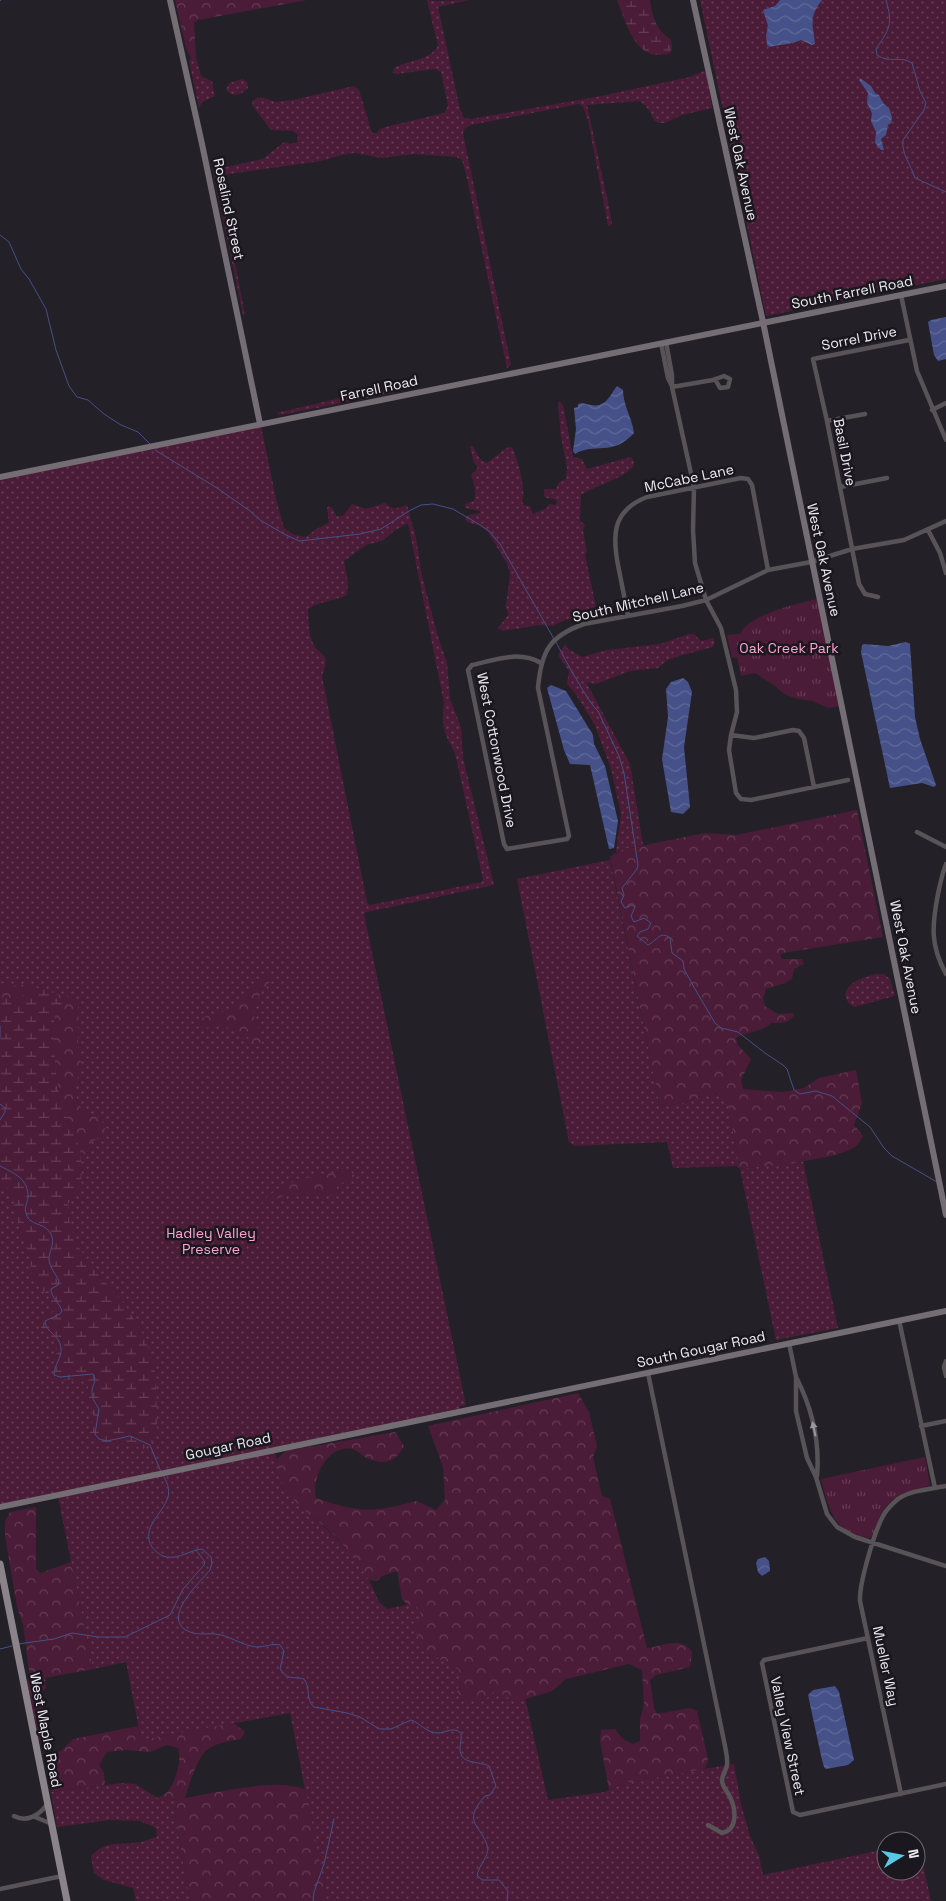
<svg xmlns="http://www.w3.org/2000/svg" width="946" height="1901" viewBox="0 0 946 1901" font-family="'Space Grotesk',sans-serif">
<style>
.grass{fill:url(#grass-dots);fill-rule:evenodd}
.forest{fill:url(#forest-crowns)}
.wetland{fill:url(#wetland-marsh)}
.park{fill:url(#park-tufts)}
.water{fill:url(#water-waves)}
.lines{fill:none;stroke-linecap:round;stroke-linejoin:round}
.stream{stroke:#455188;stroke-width:1}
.street{stroke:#575356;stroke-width:4.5}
.secondary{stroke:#746e74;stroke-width:6}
.primary{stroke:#8b838a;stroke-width:7}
.oneway{fill:#9b979c}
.labels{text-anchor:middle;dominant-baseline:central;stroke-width:5;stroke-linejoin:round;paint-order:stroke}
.street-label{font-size:14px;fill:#eeebf1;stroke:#1b171e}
.park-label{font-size:14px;fill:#ffa4d5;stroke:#1b171e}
</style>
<defs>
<pattern id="grass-dots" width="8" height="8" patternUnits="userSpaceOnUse" patternTransform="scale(1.25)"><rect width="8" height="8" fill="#4b1c37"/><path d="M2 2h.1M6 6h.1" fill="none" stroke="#653d54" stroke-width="1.8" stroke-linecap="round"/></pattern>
<pattern id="forest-crowns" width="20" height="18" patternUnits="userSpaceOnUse" patternTransform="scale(1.25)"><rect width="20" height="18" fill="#4b1c37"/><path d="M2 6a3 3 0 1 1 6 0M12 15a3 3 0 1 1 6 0" fill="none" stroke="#653d54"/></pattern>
<pattern id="wetland-marsh" width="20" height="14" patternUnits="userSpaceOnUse" patternTransform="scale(1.25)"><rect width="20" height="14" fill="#4b1c37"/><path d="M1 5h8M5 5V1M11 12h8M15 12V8" fill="none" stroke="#653d54"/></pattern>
<pattern id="park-tufts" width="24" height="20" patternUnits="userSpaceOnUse" patternTransform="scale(1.25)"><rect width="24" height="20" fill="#4b1c37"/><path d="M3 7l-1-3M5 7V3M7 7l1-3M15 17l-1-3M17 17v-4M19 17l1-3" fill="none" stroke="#653d54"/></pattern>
<pattern id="water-waves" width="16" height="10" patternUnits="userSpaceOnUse" patternTransform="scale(1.25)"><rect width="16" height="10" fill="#455188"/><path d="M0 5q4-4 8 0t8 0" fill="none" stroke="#606a99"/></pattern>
</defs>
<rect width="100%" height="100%" fill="#242028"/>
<!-- grass -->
<path class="grass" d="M427,0L438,1L469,0L438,7L460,109L464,118L471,119L596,97L690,77L704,71L707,75L712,108L682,115L665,123H659L654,120L649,110L640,101L587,105L610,212L612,224L608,226L588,120L583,107L579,104L471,125L465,128L463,133L511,365L507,368L466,174L462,160L456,157L414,154L381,158L355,153L341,155L321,161L223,175L219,179L245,315H243L212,165L213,162L222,168L263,159L284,142L291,144L297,142L298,135L293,131L271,130L252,105L253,100L261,97L276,102L293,100L354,86L359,90L372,133H377L380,129L385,127L444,113L448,106L441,72L435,69L397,74L393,73L394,68C409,60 428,61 438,46Z
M700,0H946V279L766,316Z
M196,57L201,76L212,81L215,96L202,102L199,108L189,61L191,58Z
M243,79L247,82L248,88C241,95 233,98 226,90L229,83Z
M394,388L393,393L280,415L276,413L362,393Z
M559,401L563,405L573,457L582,459L587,469L631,457L634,461L633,467C619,481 598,484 581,495L580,521L585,525L583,530L587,552L585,554L597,612L565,620L553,626L539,625L503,631L498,628L508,615L506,605L510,574L507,564L488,532L481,526L467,522L465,519L468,515L480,513V511L465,508V504L474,501C476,492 475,485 471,476L478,467L474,463L470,446H473C476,452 479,461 487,463L506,448L512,447C517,457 527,492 522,502L524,505L531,507L532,514L547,508L549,504L556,505L557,501L555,499L546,498L544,496V489H556L559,482L566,479L567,467L561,437L558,404Z
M261,426L277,503L284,528L294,535L306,537L316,529L329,523L327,508L329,506L333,509L336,516H343L352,504L366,509L385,503C393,511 398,508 407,505L416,538L422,576L438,637L447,662L450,699L461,727L463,758L494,885L367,912L364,914L466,1405L460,1406V1409L0,1505V479ZM408,523L444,703C442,728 443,731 455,753L483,879L482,882L370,905L367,902L322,676C332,649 320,660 312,641C308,631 309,619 308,609C319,601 335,601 347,595L348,582L344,561L366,545L382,541L394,531Z
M689,634H694L701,641L713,638L715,642L713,647L679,656L666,661L658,668L630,671L596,684L586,682L630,764L643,845L621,850L616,852L621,814L611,769L595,725L575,693L567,684L569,671L558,655L565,644L567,648L582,657L607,650L660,644Z
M610,860L660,1107L683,1103L711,1093L726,1095L740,1169L803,1161L838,1328L776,1340L740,1169L737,1166L673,1168L667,1142L574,1146L569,1142L517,879Z
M875,974H884L890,979L895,996L854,1007L848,1002L845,995C850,980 861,979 875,974Z
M275,1451L280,1478L303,1509L331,1533L355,1557L369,1580L379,1602L387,1609L500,1586L548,1800L605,1792L624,1783L734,1764L741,1804L750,1836L759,1856L763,1875L886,1849V1871H916V1843L918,1842L931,1901H327L290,1713L141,1740L126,1662L93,1669L58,1497Z
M122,1783L135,1784L158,1798L177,1800L175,1814L190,1901H136L133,1888L104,1880L94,1873L91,1856C107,1839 121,1846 141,1842C146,1841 152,1838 157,1837L156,1828L140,1821L110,1820L57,1827L51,1792Z"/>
<!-- forest -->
<path class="forest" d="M175,0H307L198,20L194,23L196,57L191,58L186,48Z
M857,810L883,937L783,953L780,955L782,959H802L804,964L794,969L792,979L785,983L766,989L763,998L765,1006L778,1014L792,1013L794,1015C789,1024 780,1023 771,1023C762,1032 748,1031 736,1038L738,1045L751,1059L741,1080L743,1089L783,1092L804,1088L819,1078L856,1070L862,1103L854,1125L863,1136C861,1139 859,1144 856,1146C839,1160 764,1166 740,1169L726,1095L711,1093L683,1103L660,1107L610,857L621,850L705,833L736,835Z
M266,972L274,976C266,988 250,1002 254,1018C256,1024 262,1033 265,1040L258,1045C248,1037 235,1027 222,1027C213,1026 207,1030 198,1025L200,1020L206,1016L234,1009L241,1003L245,993L255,986Z
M0,983L17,986L26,984L37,988C25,995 14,1001 0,997Z
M56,994L71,998L78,1005V1046L81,1062L75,1092L79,1105L87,1115H96L106,1126L103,1134L91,1143L86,1153L81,1157L80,1149L66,1117L59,1094L55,1068L54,1017L63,1004Z
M350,1171L355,1176L338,1185L334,1195C319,1199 305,1192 289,1194C280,1196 271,1203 262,1203C281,1179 322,1174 350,1171Z
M578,1393L589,1412L597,1446L593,1457L602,1496L610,1499L647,1648C664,1646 681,1636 692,1652L690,1667L656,1675L650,1680L654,1708L657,1714L690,1708L697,1711L707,1754L708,1761L705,1769L624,1783L609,1790L600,1741L601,1730L615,1729L623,1739L633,1744L640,1741V1719L644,1705L642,1670L629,1664L566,1679L552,1691L526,1699L516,1700L506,1697L497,1689C494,1692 488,1698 484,1699C474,1703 463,1700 457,1692L461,1678L458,1668C436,1658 421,1651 414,1626L421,1614L415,1604L407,1605L402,1599L397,1571L382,1576L377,1581L369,1580C358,1563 347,1548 333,1534C315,1517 289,1503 280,1478C278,1473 278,1466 277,1459L286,1451L395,1432L404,1446C396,1461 386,1466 369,1459C363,1457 358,1450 352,1449C328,1444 311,1478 316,1498C360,1513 372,1513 416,1501L436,1510L445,1500L443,1467L428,1426Z
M36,1507V1569L40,1573L71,1562L93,1669L45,1678L46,1688L38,1695C46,1714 52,1722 45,1742L40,1743L27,1681L30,1678L23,1625L17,1607L5,1536V1522L10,1512Z
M234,1723L245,1732L241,1739C230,1741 215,1743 207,1750C197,1757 189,1786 185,1798C214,1793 279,1777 306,1790L327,1901H190L175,1814L177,1800L158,1798C161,1796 166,1794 168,1791C176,1781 182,1760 178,1748L167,1745L150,1752L126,1750L107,1752L99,1765L104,1773L105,1785L51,1792L45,1756L61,1751L73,1739L138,1726L141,1740Z"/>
<!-- wetland -->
<path class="wetland" d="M617,0H650C652,16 656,30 671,40L672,48L670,53C636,64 627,25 617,0Z
M37,988C50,988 56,994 63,1004L54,1017L55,1068L59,1094L66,1117L80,1149L82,1172L80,1185L68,1204L69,1221L79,1248L98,1274L125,1305L142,1332L153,1360L156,1378L157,1430L154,1440L143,1449L129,1443L99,1444L92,1438L89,1429L94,1418L91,1408L86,1398L89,1382C78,1377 66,1382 55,1378C50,1366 60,1357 56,1346C53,1335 45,1335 39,1324L45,1316L55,1311L48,1295L32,1280L30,1256L14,1211V1196L6,1187L0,1183V997C14,1001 25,995 37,988Z"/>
<!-- park -->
<path class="park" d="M818,599L840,706L829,708L812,701L794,698L783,693L774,685L755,673L741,676L737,657L732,658L727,635L740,634C748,615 798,603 818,599Z
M925,1457L930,1485C909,1494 893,1491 880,1516C877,1523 876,1532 871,1538C835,1537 828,1507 821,1479Z"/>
<!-- water -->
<path class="water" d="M780,0H822C808,19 813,23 815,44L812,45L801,40C791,45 781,44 770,47L767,45L766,36L768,26L763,10L775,6Z
M860,78L871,86L875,93L879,95L883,103L889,108L892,117L891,123L888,125L886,135L881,139L884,150H881L875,143L876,132L871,121L872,113L867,103L868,93L859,80Z
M946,317V359L938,361L934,355L928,322L931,320Z
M617,386L623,390C623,405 632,418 634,433C613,457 594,442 575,454L573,451L576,429L574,408L578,407V404C584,402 585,404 591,405C606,408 610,395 617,386Z
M906,642L910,644L915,717L920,739L936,785L934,787L922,783L890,788L861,652L862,645L864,644L888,646Z
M683,678L688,682L692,692L684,747L690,807L683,814L671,812L662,759L668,717L666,689L671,682Z
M551,685L566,691L593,735L594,744L605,766L618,821L614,848L609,849L590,765L570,764L564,750L547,688Z
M765,1557L769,1561L770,1571L762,1576L758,1572L756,1563L758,1559Z
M835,1686L839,1692L854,1760L848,1765L826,1769L824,1767L822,1760L808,1695L813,1690Z"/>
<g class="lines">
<!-- stream -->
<path class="stream" d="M886,0C893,25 890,28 876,49L877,55C890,64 899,55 912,63L920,91L926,103L924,110L903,140C901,153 911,165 915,178L946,192
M0,1L1,0
M0,235L9,242L21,269L29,279L46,309L56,350L69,386L77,397L88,400L104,414L121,425L138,432L150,444
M155,450L217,488L250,511L260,520L284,534L299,541L360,534L381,529L409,511L421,505L433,504L453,509L480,525L489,531L500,544L554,639
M556,642C563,656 589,704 598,711L619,756L624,773L638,865L637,869L622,888L624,895L621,902L625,908L632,905L635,907L631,916L634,922L644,918L651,923L648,929L640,932L637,936L648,945C657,941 660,930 670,938L672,953L683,961L684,969L695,989L715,1023L721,1028L738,1032L765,1053L783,1065L787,1069L794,1090L800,1094L816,1091L832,1096L870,1127L884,1148L892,1156L937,1182
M0,1026V1039
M0,1104L5,1108V1112L0,1120
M0,1166C14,1173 29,1179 28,1198C27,1203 24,1208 26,1213C28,1225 43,1223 49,1231C57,1242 49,1249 49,1260C50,1268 56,1274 59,1281L58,1285L51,1289C51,1298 60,1303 62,1311L60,1314L45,1321C45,1332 60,1335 61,1348C62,1358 54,1365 54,1375L60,1377L93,1374C98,1382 91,1385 92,1394C92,1399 96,1404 99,1409L95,1434L99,1439L107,1441L130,1436L150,1445L161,1472
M163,1475C167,1482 170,1489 168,1497C163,1514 140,1528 152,1547C155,1551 162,1557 167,1557C180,1559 190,1550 202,1549L211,1557L212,1563L210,1570C199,1583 159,1620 190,1632C200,1636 210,1632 221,1635C233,1638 244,1646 257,1647C265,1647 272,1643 280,1645L284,1651L280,1669C289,1681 292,1676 304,1679C311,1688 305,1699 314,1707L347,1713L360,1717L379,1729H391L411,1720C420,1723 427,1733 437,1733C447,1733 452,1726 461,1733C462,1739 460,1743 460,1749C460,1765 480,1761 489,1766L496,1786L490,1795L485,1796C461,1824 481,1823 488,1848C488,1857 480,1864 477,1875L482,1880H499L508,1891L507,1901
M18,1644L54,1639L72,1633L98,1637H125L170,1615L183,1589L204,1565L205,1562L196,1550
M0,1649L12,1646
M313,1901L314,1892L324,1864L334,1819"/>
<!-- street -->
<path class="street" d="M901,295L917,371L946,440
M666,342L672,375V387L694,487L693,530L695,563L706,600L721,628L736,690L737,712L731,735L729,750L736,793L741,799L751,800L848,780
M661,343L668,378L672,386
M672,387L713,380L724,376L730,379L728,387L720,388L715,379
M932,410L946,403
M827,421L865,414
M840,487L887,478
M928,530L940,553L946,573
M878,597L865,594L859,584L827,421L813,359L909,340
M628,616C625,601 622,586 619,570C612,537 611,511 647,497L741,478L748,479L752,485L768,570
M541,663C519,650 495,660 472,665L468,670L504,844L507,849L567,839L569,836L538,688C541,652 549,636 584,624L682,606L706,600L768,570L811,562L852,549L904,540L946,521
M731,735L754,738L793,730L799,731L804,738L814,787
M917,832L946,847
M946,864C942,874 940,884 938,894C932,925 930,945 946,974
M899,1320L935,1488
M789,1343L796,1377V1411L807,1458L816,1477L827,1514L837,1527L855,1537L946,1566
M946,1361L944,1367L946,1376
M648,1373L725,1746C726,1752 728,1759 727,1765C726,1771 722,1775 722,1780C722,1787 728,1792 730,1797C736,1809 738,1830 722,1833L708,1825
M796,1377C812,1408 820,1441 817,1476
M921,1426L946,1421
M868,1638L764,1660L762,1663L793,1812L800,1815L946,1784
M901,1794L860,1601C859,1584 874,1533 883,1516C886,1510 892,1504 898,1499C911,1490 931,1489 946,1486
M14,1816C27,1823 40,1815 48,1803
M35,1817L52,1824
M0,1889L62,1876"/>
<!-- secondary -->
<path class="secondary" d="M170,0L202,144L260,424
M693,0L763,322L946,1215
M0,477L946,286
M0,1507L946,1311"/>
<!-- primary -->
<path class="primary" d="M0,1564L67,1901"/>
</g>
<!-- one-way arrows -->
<defs><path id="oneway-solid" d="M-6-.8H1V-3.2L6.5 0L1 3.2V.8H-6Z" transform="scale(1.25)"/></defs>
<use class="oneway" href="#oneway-solid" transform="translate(814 1429) rotate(-102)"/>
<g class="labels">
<!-- street labels -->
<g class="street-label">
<text transform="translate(741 164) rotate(78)">West Oak Avenue</text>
<text transform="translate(229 209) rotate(78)">Rosalind Street</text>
<text transform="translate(852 292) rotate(-11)">South Farrell Road</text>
<text transform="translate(859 338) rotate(-11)">Sorrel Drive</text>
<text transform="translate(379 388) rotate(-12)">Farrell Road</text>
<text transform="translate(845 452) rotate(79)">Basil Drive</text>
<text transform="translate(689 478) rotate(-12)">McCabe Lane</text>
<text transform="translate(824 560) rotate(78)">West Oak Avenue</text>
<text transform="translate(638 602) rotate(-13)">South Mitchell Lane</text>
<text transform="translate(497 750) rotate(79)">West Cottonwood Drive</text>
<text transform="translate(906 957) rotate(79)">West Oak Avenue</text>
<text transform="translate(701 1349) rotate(-12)">South Gougar Road</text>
<text transform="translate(228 1446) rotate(-12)">Gougar Road</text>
<text transform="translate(886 1666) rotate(78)">Mueller Way</text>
<text transform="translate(46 1730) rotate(79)">West Maple Road</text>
<text transform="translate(788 1736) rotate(78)">Valley View Street</text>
</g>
<!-- park labels -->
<g class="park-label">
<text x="789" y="648">Oak Creek Park</text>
<text x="211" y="1233">Hadley Valley<tspan x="211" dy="16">Preserve</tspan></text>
</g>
</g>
<!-- north arrow -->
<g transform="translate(901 1856) rotate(80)"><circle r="24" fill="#1b171e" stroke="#6f6c72"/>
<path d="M0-4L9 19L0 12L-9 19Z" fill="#59c8e5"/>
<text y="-8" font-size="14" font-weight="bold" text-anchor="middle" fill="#eeebf1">N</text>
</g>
</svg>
